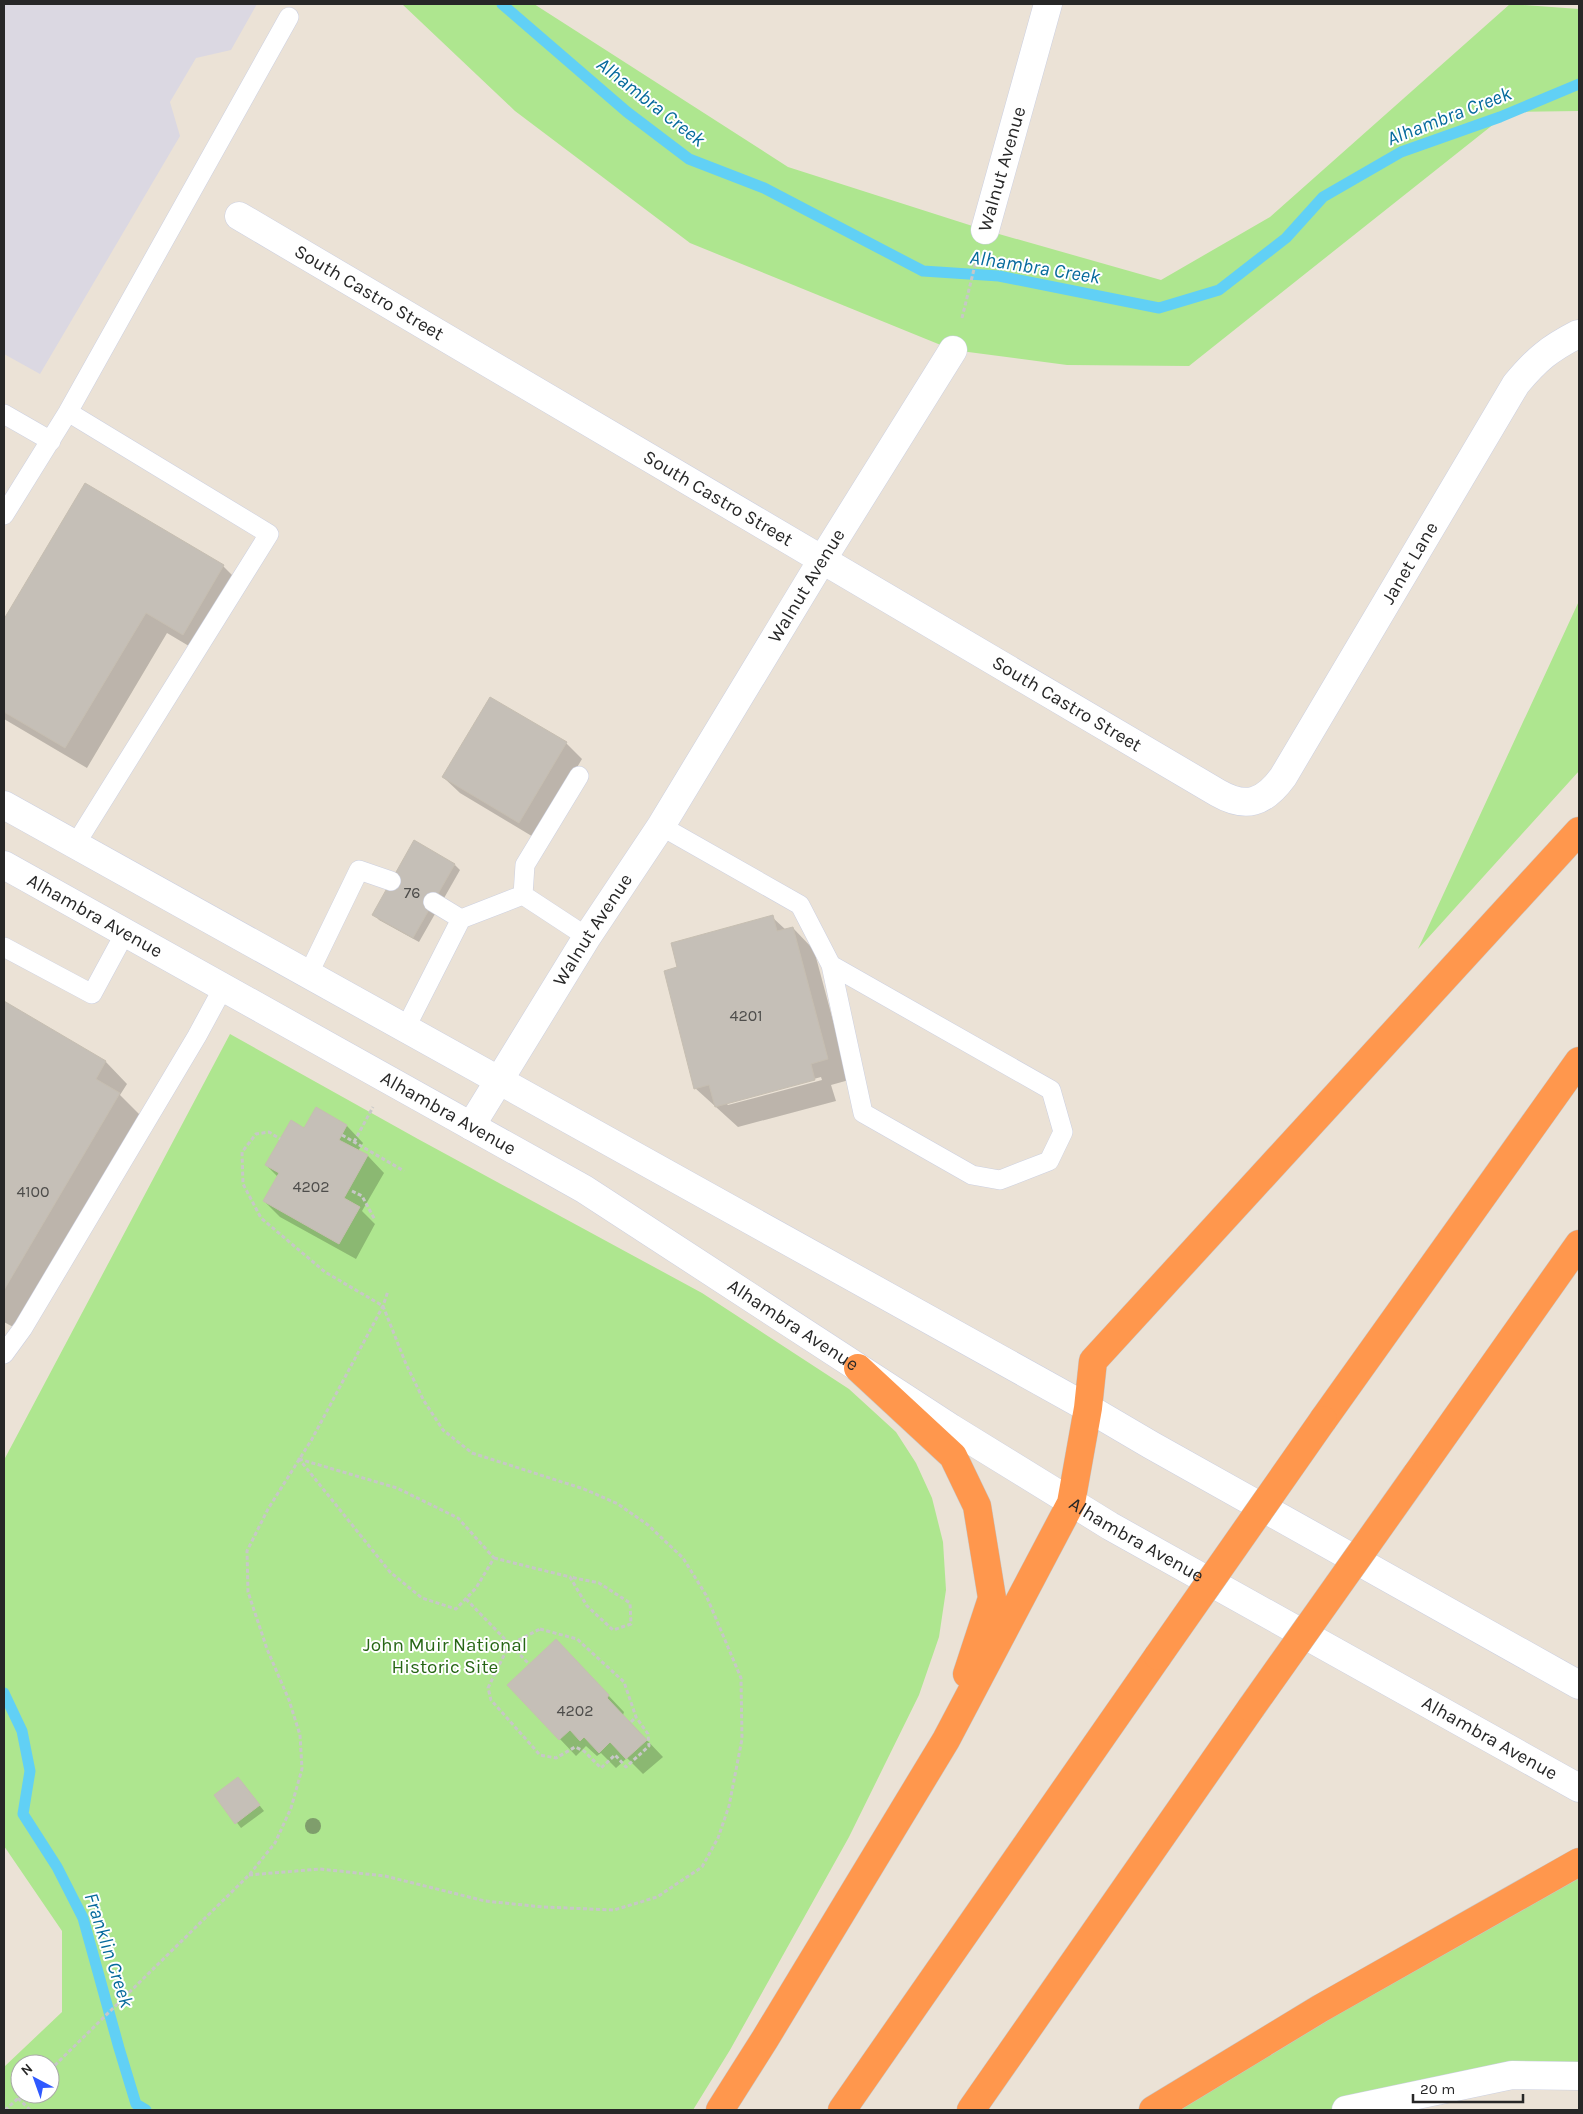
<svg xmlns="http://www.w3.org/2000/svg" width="1583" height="2114" viewBox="0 0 1583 2114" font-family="Karla,sans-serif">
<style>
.industrial{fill:#dbd8e2}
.green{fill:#aee68f;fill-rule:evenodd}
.shadow{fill:#0003;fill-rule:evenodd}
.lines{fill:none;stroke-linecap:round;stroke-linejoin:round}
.stream{stroke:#61d0f5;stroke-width:11}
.building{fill:#c5bfb7;stroke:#c6beb1}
.lane-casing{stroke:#ccd0e1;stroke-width:20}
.street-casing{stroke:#ccd0e1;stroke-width:29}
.secondary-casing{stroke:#ccd0e1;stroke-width:29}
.highway-casing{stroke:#c7c7c7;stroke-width:29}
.path{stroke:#c7c7c7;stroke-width:3;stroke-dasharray:4 2.5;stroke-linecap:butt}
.lane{stroke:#fff;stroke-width:19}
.street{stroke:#fff;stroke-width:28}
.secondary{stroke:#fff;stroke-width:28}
.highway{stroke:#ff974d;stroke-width:28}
.highway-bridge-casing{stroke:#c7c7c7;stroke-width:29;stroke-linecap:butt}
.highway-bridge{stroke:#ff974d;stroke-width:28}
.tree{fill:#7f9e6c}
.labels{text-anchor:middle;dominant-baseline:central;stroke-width:4;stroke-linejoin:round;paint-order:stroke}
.number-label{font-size:16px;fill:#4e4d4b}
.street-label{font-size:19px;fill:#272727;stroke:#fff}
.park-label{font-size:19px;fill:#276615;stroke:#fff}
.water-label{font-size:20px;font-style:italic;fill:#066a9c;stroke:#fff}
</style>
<rect width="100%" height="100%" fill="#ebe2d6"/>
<!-- industrial -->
<path class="industrial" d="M4,4H257L231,50L196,58L170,102L180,136L40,374L4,354Z"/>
<!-- green -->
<path class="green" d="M402,4H534L788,167L985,230L1161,280L1270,217L1510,4L1579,9V111L1509,112L1189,366L1067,365L953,350L690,243L515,111Z
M1579,601V771L1418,949Z
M230,1034L418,1139L702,1293L849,1389L896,1432L916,1463L932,1498L943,1542L946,1590L939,1637L919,1695L849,1837L730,2050L693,2110H4V2067L62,2012V1931L4,1846V1460ZM20,2064H50V2094H20Z
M1579,1862V2076L1346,2110H1153Z"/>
<!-- shadow -->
<path class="shadow" d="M85,484L223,566L244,587L204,655L167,633L87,768L4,719V621Z
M490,698L566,743L582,759L535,838L460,793L443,777Z
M455,865L460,870L419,942L379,920L374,914Z
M772,917L786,930L793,928L814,950L849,1080L831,1085L836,1101L738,1127L695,1088L679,968ZM821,1077L822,1080L728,1105L726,1103Z
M4,1003L106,1062L127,1084L120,1095L140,1115L15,1328L4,1322Z
M316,1109L347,1126L363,1143L358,1151L368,1156L384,1173L362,1211L375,1224L356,1259L280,1217L264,1201L278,1177L266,1165L304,1130Z
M572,1657L624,1712L623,1715L663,1757L643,1774L627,1758L616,1768L601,1753L597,1756L586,1746L576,1756L509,1685Z
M243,1784L264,1811L241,1828L216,1795Z"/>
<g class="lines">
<!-- stream -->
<path class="stream" d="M502,4L627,112L689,159L764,188L923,271L999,276L1159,308L1219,290L1286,238L1323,197L1401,152L1500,117L1579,84
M4,1693L22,1731L30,1771L23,1814L57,1867L83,1918L119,2048L136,2104L146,2110"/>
</g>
<!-- building -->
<path class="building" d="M85,483L224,565L183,635L146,613L65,748L4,712V619Z
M490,697L567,742L519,823L442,777Z
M414,840L455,864L413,938L372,915Z
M773,915L777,931L793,927L828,1059L811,1064L815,1080L715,1107L709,1085L694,1089L664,971L677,967L671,943Z
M4,1001L106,1061L96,1079L120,1093L4,1290Z
M316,1107L347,1125L339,1140L368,1155L344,1198L360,1207L339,1244L263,1201L279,1173L265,1165L291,1120L304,1128Z
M556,1639L609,1695L607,1698L647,1740L626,1759L610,1742L599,1753L584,1737L580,1741L570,1730L559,1740L507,1685Z
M238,1777L260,1805L235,1824L214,1795Z"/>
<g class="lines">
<!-- lane casing -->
<g class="lane-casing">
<path id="lane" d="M68,412L269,534L75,845
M4,414L51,441
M4,515L68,412L289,17
M661,826L800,905L831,965L863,1113L972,1175L1000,1180L1049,1161L1063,1132L1051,1090L831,965
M523,895L525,865L579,776
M461,919L523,895L587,937
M4,947L92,994L125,933
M308,975L359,870L391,881
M405,1029L461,919L433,902
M4,1354L23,1328L197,1036L223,988"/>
</g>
<!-- street casing -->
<g class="street-casing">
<g id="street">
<path id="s1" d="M239,216L1218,793C1246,809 1264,803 1283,777L1516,384C1537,359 1549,349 1578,334"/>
<path d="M985,230L1048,4"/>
<path id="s2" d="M471,1126L587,937L661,826L822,560L953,350"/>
</g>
</g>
<!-- secondary casing -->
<g class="secondary-casing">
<g id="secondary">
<path d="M4,805L1088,1408L1151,1445L1579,1685"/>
<path id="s3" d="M4,865L584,1189L951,1428L1110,1526L1579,1788"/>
<path d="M1346,2110L1512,2075L1579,2076"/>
</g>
</g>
<!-- highway casing -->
<g class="highway-casing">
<path id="highway" d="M858,1368L953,1456L977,1506L992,1598L967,1674
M1323,1420L1579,1061
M1416,1475L1579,1244
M720,2110L765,2039L946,1740L1071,1503L1088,1408L1093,1361L1579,831
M842,2110L1158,1656
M971,2110L1251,1708
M1153,2110L1321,2008L1579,1862"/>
</g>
<!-- path -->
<path class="path" d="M962,318L976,261
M342,1135L404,1171
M354,1142L373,1107
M352,1191L362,1196L375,1220
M299,1459L397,1488L458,1518L494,1558L476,1588L456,1609L422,1598L390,1572Z
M494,1558L570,1577L587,1606L613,1630L631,1624L630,1603L599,1583L570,1577
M466,1599L529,1664
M540,1629L577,1639L624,1682L636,1717L648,1734L649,1746L626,1767L615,1755L601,1768L584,1751L575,1747L556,1758L540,1755L491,1700L488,1688L509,1645Z
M631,1722L636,1717
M249,1875L320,1869L385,1876L485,1901L543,1907L614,1910L657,1897L702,1867L718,1838L729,1806L742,1739L741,1678L706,1595L683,1558L648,1525L618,1504L584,1489L472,1453L443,1430L424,1401L406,1364L383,1306L325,1272L261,1218L243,1184L242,1152L256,1134L269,1132L280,1139
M50,2070L249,1875L275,1843L291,1808L302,1769L300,1735L289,1700L267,1649L248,1592L247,1551L268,1509L312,1439L383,1306L388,1291
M18,2098L30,2110
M5,2110L23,2094"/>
<!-- lane -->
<use href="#lane" class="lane"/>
<!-- street -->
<use href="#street" class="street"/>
<!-- secondary -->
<use href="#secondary" class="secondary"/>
<!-- highway -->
<use href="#highway" class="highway"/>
<!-- highway-bridge casing -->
<g class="highway-bridge-casing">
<path id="highway-bridge" d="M1158,1656L1323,1420
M1251,1708L1416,1475"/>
</g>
<!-- highway-bridge -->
<use href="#highway-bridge" class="highway-bridge"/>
</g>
<!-- trees -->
<circle class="tree" cx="313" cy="1826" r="8"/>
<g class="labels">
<!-- number labels -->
<g class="number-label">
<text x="412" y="892">76</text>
<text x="746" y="1015">4201</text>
<text x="311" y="1186">4202</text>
<text x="33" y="1191">4100</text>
<text x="575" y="1710">4202</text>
</g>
<!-- street labels -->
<g class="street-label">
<text transform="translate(1002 169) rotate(-74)">Walnut Avenue</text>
<text stroke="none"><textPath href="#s1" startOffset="151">South Castro Street</textPath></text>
<text stroke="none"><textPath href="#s1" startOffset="556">South Castro Street</textPath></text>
<text stroke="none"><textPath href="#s1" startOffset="1461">Janet Lane</textPath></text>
<text stroke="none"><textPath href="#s2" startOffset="636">Walnut Avenue</textPath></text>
<text stroke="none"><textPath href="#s1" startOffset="961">South Castro Street</textPath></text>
<text stroke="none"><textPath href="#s3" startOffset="104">Alhambra Avenue</textPath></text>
<text stroke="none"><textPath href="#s2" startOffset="231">Walnut Avenue</textPath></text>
<text stroke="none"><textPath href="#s3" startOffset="509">Alhambra Avenue</textPath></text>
<text stroke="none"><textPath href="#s3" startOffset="914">Alhambra Avenue</textPath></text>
<text stroke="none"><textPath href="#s3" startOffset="1319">Alhambra Avenue</textPath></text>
<text stroke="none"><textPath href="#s3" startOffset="1724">Alhambra Avenue</textPath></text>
</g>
<!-- park labels -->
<g class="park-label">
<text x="445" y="1645">John Muir National<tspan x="445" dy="22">Historic Site</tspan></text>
</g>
<!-- water labels -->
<g class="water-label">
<text transform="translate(651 102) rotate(38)">Alhambra Creek</text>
<text transform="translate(1449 116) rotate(-21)">Alhambra Creek</text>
<text transform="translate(1035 267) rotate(9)">Alhambra Creek</text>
<text transform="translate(109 1950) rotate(72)">Franklin Creek</text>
</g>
</g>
<!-- border -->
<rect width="1583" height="2114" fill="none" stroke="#272727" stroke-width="10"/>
<!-- north arrow -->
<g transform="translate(35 2079) rotate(319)"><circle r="24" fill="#ffffff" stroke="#a9a9a9"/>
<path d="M0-4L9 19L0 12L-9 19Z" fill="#2f59ff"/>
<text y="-8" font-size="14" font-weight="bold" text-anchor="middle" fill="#272727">N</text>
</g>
<!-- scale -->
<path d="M1413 2094v8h110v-8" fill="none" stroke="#272727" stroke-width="2.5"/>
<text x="1420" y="2094" font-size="15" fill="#272727" stroke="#ffffff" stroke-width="4" paint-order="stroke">20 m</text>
</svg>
